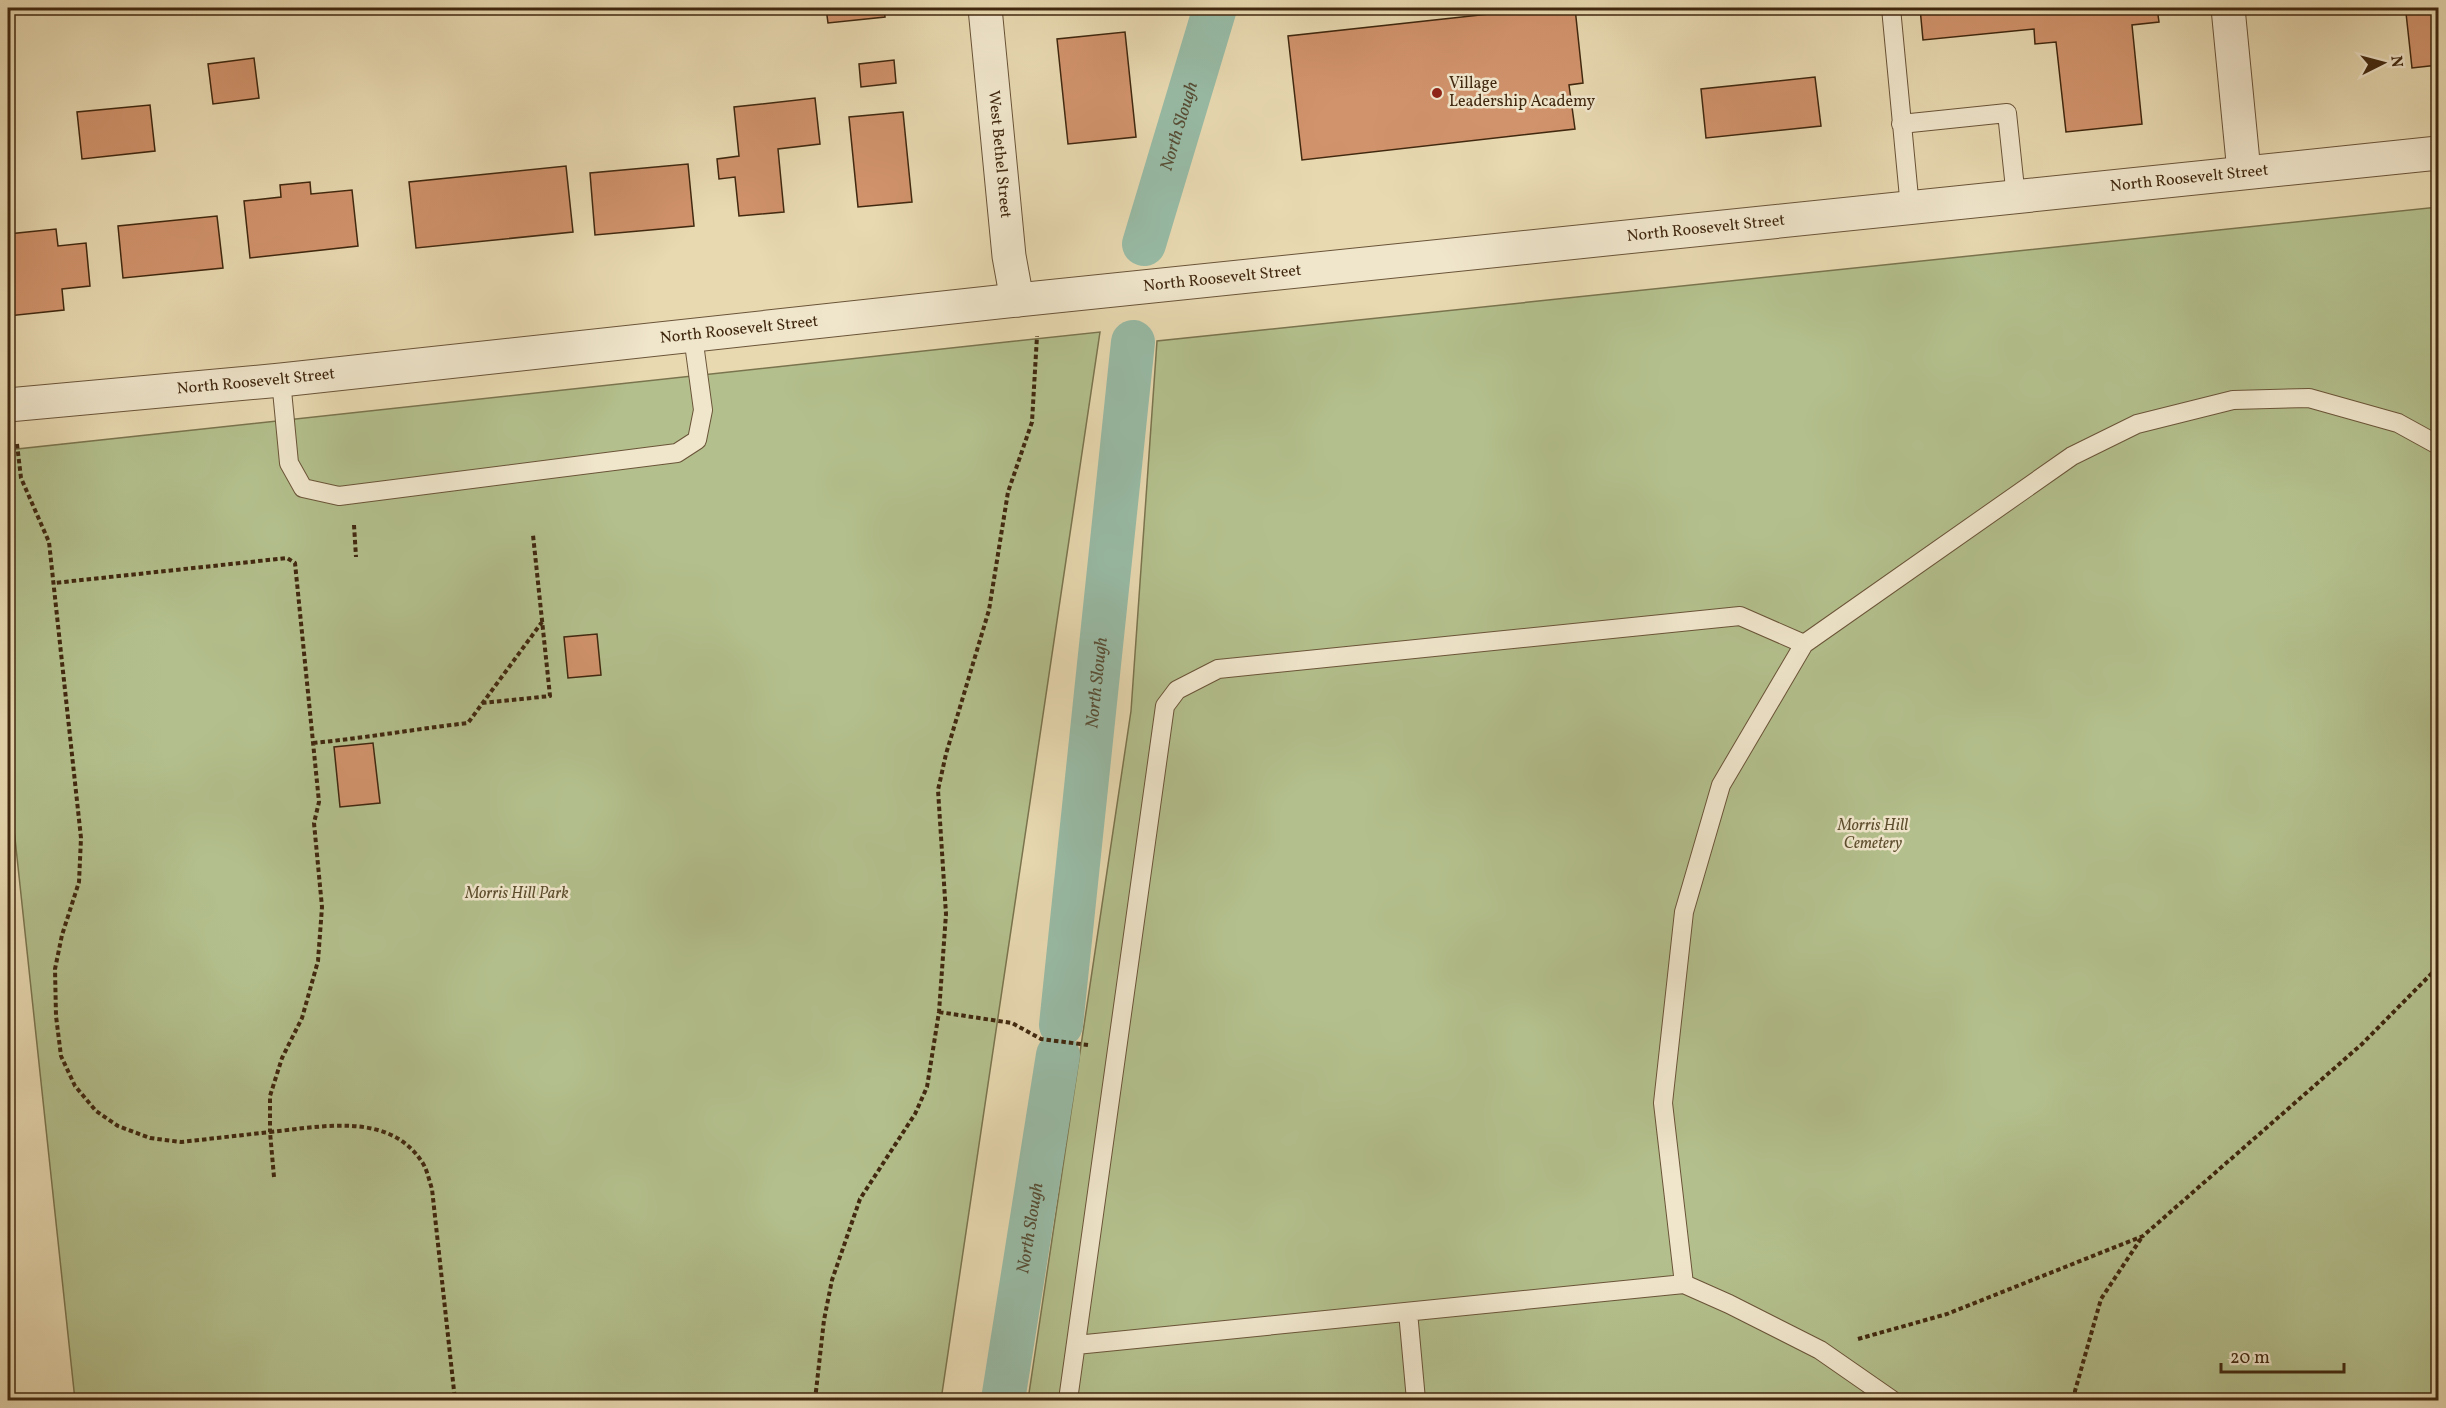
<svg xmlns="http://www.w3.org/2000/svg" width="2446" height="1408" viewBox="0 0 2446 1408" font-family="Vollkorn,serif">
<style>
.green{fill:#b3c08d;stroke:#7a744e;stroke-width:1.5}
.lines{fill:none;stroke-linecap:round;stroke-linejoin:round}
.canal{stroke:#98bba6;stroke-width:44}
.building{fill:#d1936c;stroke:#40280f;stroke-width:1.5}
.service-casing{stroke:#6a5438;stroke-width:20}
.minor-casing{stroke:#6a5438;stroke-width:35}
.tertiary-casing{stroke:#6a5438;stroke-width:35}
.path{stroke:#40280f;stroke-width:4;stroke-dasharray:4.5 3;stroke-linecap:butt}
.service{stroke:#f0e6cc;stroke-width:18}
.minor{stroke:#f0e6cc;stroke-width:33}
.tertiary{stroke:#f0e6cc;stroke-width:33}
.poi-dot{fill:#8f2418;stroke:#f0e6cc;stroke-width:2}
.labels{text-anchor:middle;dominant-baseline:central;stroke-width:5;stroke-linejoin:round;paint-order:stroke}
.poi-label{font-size:16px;fill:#40280f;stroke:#f0e6cc;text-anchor:start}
.street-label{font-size:16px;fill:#40280f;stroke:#f0e6cc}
.park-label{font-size:16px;font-style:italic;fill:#5d4e2e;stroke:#f0e6cc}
.water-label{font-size:18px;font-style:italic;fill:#564d35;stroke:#f0e6cc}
</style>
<rect width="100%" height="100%" fill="#e8d9b1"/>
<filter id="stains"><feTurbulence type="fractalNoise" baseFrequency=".00333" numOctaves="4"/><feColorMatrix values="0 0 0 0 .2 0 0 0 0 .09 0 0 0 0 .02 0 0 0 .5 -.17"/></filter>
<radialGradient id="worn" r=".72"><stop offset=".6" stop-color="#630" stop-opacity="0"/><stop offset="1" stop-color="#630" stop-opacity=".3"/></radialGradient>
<!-- green -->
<path class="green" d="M2438,207V1400H1028L1131,711L1157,341Z
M1100,332L941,1400H75L8,773V450Z"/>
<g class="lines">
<!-- canal -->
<g class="canal">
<path id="s1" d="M1144,244L1215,8"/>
<path id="s2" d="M1061,1025L1133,342"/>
<path id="s3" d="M1003,1400L1058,1055"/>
</g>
</g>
<!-- building -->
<path class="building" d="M826,8H884L885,17L828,23Z
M1544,8H1575L1583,83L1569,85L1575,129L1302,160L1288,36Z
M1920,8H2157L2159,22L2132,25L2142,124L2066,132L2056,42L2035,44L2034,29L1923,40Z
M2438,9V65L2412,68L2406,13Z
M1125,32L1136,137L1068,144L1057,39Z
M254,58L259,98L213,104L208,64Z
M894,60L896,83L861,87L859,64Z
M1815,77L1821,126L1706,138L1701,89Z
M815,98L820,144L778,149L784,212L739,216L735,177L719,179L717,159L739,156L734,107Z
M150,105L155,151L82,159L77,112Z
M903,112L912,202L858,207L849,117Z
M688,164L694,226L595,235L590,173Z
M566,166L573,232L416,248L409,182Z
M310,182L311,194L352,190L358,246L250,258L244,201L281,197L280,185Z
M217,216L223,268L123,278L118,226Z
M56,229L58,246L86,243L90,286L62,289L64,310L8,316V234Z
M597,634L601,675L568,678L564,637Z
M373,743L380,803L340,807L334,747Z"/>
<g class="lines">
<!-- service casing -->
<g class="service-casing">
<path id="service" d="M1891,8L1910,208
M1901,124L2007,113L2016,198
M281,380L289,463L303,488L339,496L677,453L697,440L703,410L693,336
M1684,1284L1663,1103L1684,912L1721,785L1804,644L2072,456L2137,424L2233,400L2309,398L2398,423L2438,445
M1408,1312L1416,1400
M1076,1345L1684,1284L1729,1304L1820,1350L1892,1400
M1068,1400L1165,706L1177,690L1218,669L1740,616L1804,644"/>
</g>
<!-- minor casing -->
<g class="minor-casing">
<g id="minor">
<path id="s4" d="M985,8L1009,256L1017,300"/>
<path d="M2228,8L2244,172"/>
</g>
</g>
<!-- tertiary casing -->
<g class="tertiary-casing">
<g id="tertiary">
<path id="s5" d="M8,405L281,380L1017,300L2438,153"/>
</g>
</g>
<!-- path -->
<path class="path" d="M17,444L21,478L49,542L81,838L79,882L62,935L55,969L56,1016L61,1056L75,1086L96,1111L118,1126L150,1138L181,1142L270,1132V1096L282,1058L302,1018L318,961L322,907L314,823L319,802L295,563L287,558L54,583
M354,525L356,557
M482,703L550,696L533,535
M313,743C365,738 416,729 468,723L542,622
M939,1012L1012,1023L1041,1039L1088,1045
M274,1177L270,1132C321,1127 389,1111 422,1162C427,1169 429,1180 432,1189L455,1400
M1858,1339L1947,1314L2143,1236L2362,1044L2438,967
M815,1400L824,1320L832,1280L860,1199L915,1114L927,1087L939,1012L946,914L938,790L946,754L989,610L1008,492L1032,422L1037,336
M2075,1400V1391L2101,1299L2142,1237"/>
<!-- service -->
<use href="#service" class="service"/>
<!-- minor -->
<use href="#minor" class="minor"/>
<!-- tertiary -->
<use href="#tertiary" class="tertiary"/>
</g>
<!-- markers -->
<circle class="poi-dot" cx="1437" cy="93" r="6"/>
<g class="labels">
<!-- poi labels -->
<g class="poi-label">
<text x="1449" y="84">Village<tspan x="1449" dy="18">Leadership Academy</tspan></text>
</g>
<!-- street labels -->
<g class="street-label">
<text stroke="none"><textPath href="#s4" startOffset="147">West Bethel Street</textPath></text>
<text stroke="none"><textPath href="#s5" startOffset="2193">North Roosevelt Street</textPath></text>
<text stroke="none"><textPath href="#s5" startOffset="1707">North Roosevelt Street</textPath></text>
<text stroke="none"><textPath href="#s5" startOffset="1221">North Roosevelt Street</textPath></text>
<text stroke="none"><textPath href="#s5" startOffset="735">North Roosevelt Street</textPath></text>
<text stroke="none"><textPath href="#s5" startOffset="249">North Roosevelt Street</textPath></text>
</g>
<!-- park labels -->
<g class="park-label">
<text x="1873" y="826">Morris Hill<tspan x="1873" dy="18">Cemetery</tspan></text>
<text x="517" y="894">Morris Hill Park</text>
</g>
<!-- water labels -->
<g class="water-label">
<text stroke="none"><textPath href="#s1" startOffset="123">North Slough</textPath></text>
<text stroke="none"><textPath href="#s2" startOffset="344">North Slough</textPath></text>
<text stroke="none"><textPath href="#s3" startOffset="174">North Slough</textPath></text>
</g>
</g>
<!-- margin -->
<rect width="2446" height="1408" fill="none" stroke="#e8d9b1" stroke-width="30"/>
<rect x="9" y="9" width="2428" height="1390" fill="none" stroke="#40280f" stroke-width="3"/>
<rect x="15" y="15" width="2416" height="1378" fill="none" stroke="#40280f" stroke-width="1.5"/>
<!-- north arrow -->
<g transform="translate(2383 63) rotate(84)" stroke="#f0e6cc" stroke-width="4.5" paint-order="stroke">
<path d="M0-4.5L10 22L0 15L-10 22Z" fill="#40280f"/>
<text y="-9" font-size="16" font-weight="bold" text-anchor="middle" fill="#40280f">N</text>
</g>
<!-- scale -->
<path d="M2221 1363v9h123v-9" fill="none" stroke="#40280f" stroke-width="3"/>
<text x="2230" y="1363" font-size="18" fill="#40280f" stroke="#f0e6cc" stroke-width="4.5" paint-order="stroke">20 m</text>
<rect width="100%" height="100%" filter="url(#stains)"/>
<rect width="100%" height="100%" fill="url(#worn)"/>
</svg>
